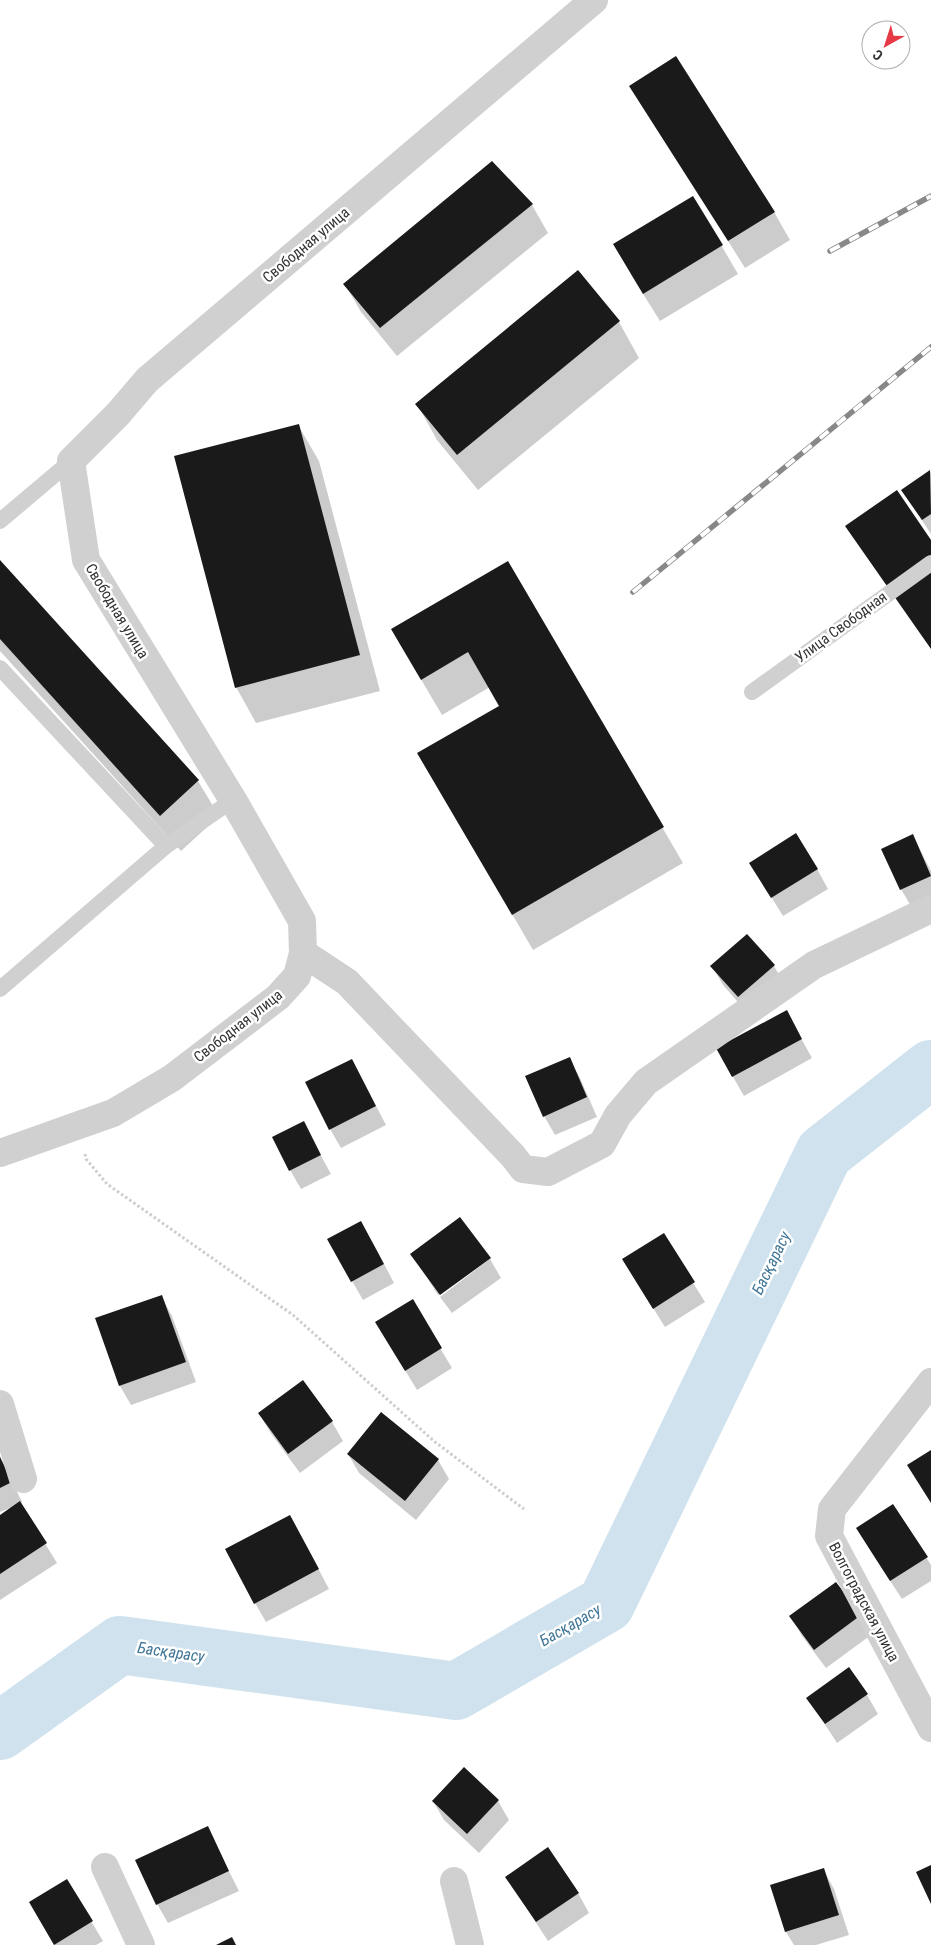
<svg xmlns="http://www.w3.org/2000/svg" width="931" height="1945" viewBox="0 0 931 1945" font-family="'Roboto Condensed',sans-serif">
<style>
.shadow{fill:#0003}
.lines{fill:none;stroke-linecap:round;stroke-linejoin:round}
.river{stroke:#cfe2ee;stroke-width:58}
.building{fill:#1a1a1a}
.path{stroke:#cdcdcd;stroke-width:3;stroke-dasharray:2.5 2.5;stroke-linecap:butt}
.lane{stroke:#d0d0d0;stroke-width:16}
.street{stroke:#d0d0d0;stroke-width:28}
.rail-casing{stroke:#888;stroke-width:5.5}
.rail{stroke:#fff;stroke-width:4;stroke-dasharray:11;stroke-linecap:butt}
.labels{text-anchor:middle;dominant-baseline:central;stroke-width:5;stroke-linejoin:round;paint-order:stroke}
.street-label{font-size:15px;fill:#333;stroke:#fff}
.water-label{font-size:16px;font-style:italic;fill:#3f7597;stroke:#fff}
</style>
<rect width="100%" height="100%" fill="#fff"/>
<!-- shadow -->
<path class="shadow" d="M631,86L774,212L790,240L745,268Z
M693,197L738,274L660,321L630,273Z
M532,205L548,233L397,356L361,312L345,284Z
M619,322L639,358L478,490L437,440L417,404Z
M298,425L319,461L380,691L256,723L236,687Z
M930,472L931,473V534L903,491Z
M0,562L198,781L219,816L181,851L0,651Z
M508,563L683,863L533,950L419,754L501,707L490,687L442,715L392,630Z
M913,836L931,871V900L912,908L901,889Z
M817,869L828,889L783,916L762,882Z
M747,935L774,966L785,985L750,1016L723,985L712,966Z
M797,1031L812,1058L744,1096L717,1049Z
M569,1059L580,1078L597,1117L555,1135L544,1116Z
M352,1060L386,1125L341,1148L330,1129Z
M303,1123L331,1174L301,1189L290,1170Z
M663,1235L705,1302L665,1327L635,1279Z
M372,1241L394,1283L363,1300L352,1281Z
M412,1254L489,1258L438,1295Z
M490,1259L501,1278L452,1313L440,1297Z
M161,1296L172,1316L196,1382L131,1405L120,1386L97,1319Z
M412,1301L452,1368L417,1390L388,1342Z
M303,1382L332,1422L343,1441L300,1473L270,1432L259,1413Z
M348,1454L438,1460L449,1479L416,1520L359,1473Z
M0,1456L22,1502L20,1503L57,1563L0,1600V1516L11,1509L10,1508L0,1512Z
M301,1536L329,1589L266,1622L255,1603Z
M868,1547L926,1557L931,1565V1581L902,1599Z
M836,1583L871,1635L826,1668L802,1636L791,1617Z
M867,1695L878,1714L837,1743L808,1698Z
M464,1768L498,1801L509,1820L479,1853L444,1820L433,1801Z
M207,1828L239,1891L168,1923L157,1904Z
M823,1869L834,1889L849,1935L816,1945H794L786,1932L771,1886Z
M506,1877L578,1893L589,1913L548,1941Z
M67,1881L103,1941L96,1945H55L30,1903Z"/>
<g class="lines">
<!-- river -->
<path class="river" d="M0,1731L120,1645L456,1691L606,1604L824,1153L931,1069"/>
</g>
<!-- building -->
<path class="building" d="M676,56L775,212L728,241L629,86Z
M492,161L533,204L380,328L343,284Z
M693,196L723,245L643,294L613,244Z
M578,270L620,321L457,455L415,404Z
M299,424L360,655L235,688L174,456Z
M930,470L931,514L922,520L901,490Z
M897,490L931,540V649L845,526Z
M0,560L199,780L160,816L0,639Z
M508,561L664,827L512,915L417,753L499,706L468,652L421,680L391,629Z
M796,833L818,869L771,898L749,863Z
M913,834L931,876L900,890L881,849Z
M747,934L775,965L738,997L710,966Z
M787,1010L802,1039L732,1077L716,1048Z
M570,1057L587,1097L543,1117L525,1076Z
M352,1059L376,1106L329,1130L305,1082Z
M304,1121L321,1155L289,1171L272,1137Z
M460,1217L491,1258L440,1295L410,1254Z
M361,1221L384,1264L351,1282L327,1239Z
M664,1233L695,1282L653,1309L622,1259Z
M162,1295L186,1362L119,1386L95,1318Z
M413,1299L442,1348L405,1371L375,1322Z
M303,1380L333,1421L288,1454L258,1413Z
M381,1412L439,1459L405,1501L347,1454Z
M931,1450V1503L907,1465Z
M0,1457L12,1482L0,1488Z
M20,1501L47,1543L0,1574V1515Z
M893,1504L928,1557L890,1581L856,1528Z
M290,1515L319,1569L254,1604L225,1549Z
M836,1582L861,1615L814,1650L789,1616Z
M849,1667L868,1694L825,1724L806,1698Z
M464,1767L499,1800L467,1834L432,1801Z
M208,1826L229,1871L156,1905L135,1860Z
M548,1847L579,1893L536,1922L505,1877Z
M931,1865V1904L916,1872Z
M824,1868L839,1915L785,1932L770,1885Z
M67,1879L93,1921L54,1945L29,1902Z
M232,1937L236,1945H216Z"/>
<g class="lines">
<!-- path -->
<path class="path" d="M85,1154L86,1159L107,1184L293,1315L435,1442L524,1509"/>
<!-- lane -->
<path class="lane" d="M0,521L71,461
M0,668L166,846L233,800
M752,692L931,563
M0,989L166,846"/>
<!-- street -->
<path class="street" d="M303,953L347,982L513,1156L523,1169L548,1172L602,1144L618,1115L646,1082L814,965L931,909
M0,1153L113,1113L172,1078L278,997L297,976L303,953L302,921L233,800L86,560L71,461L118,414L147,380L594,0
M931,1382L832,1509L829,1536L931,1728
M0,1404L23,1479
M105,1867L141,1945
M454,1881L470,1945"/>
<!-- rail casing -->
<g class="rail-casing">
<path id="rail" d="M830,251L931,196
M633,592L931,347"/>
</g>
<!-- rail -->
<use href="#rail" class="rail"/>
</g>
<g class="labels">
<!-- street labels -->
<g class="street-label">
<text transform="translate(306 245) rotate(-40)">Свободная улица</text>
<text transform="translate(117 611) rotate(59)">Свободная улица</text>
<text transform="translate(841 627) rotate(-36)">Улица Свободная</text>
<text transform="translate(238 1026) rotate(-38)">Свободная улица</text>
<text transform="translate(864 1602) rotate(62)">Волгоградская улица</text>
</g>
<!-- water labels -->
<g class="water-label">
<text transform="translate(771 1263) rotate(-64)">Басқарасу</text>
<text transform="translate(570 1625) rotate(-30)">Басқарасу</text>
<text transform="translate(171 1652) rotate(8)">Басқарасу</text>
</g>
</g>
<!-- north arrow -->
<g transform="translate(886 45) rotate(219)"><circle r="24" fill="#ffffff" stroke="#adadad"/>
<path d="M0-4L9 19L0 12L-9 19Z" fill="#e63946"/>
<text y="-8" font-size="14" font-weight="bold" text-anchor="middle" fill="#333333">С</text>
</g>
</svg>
